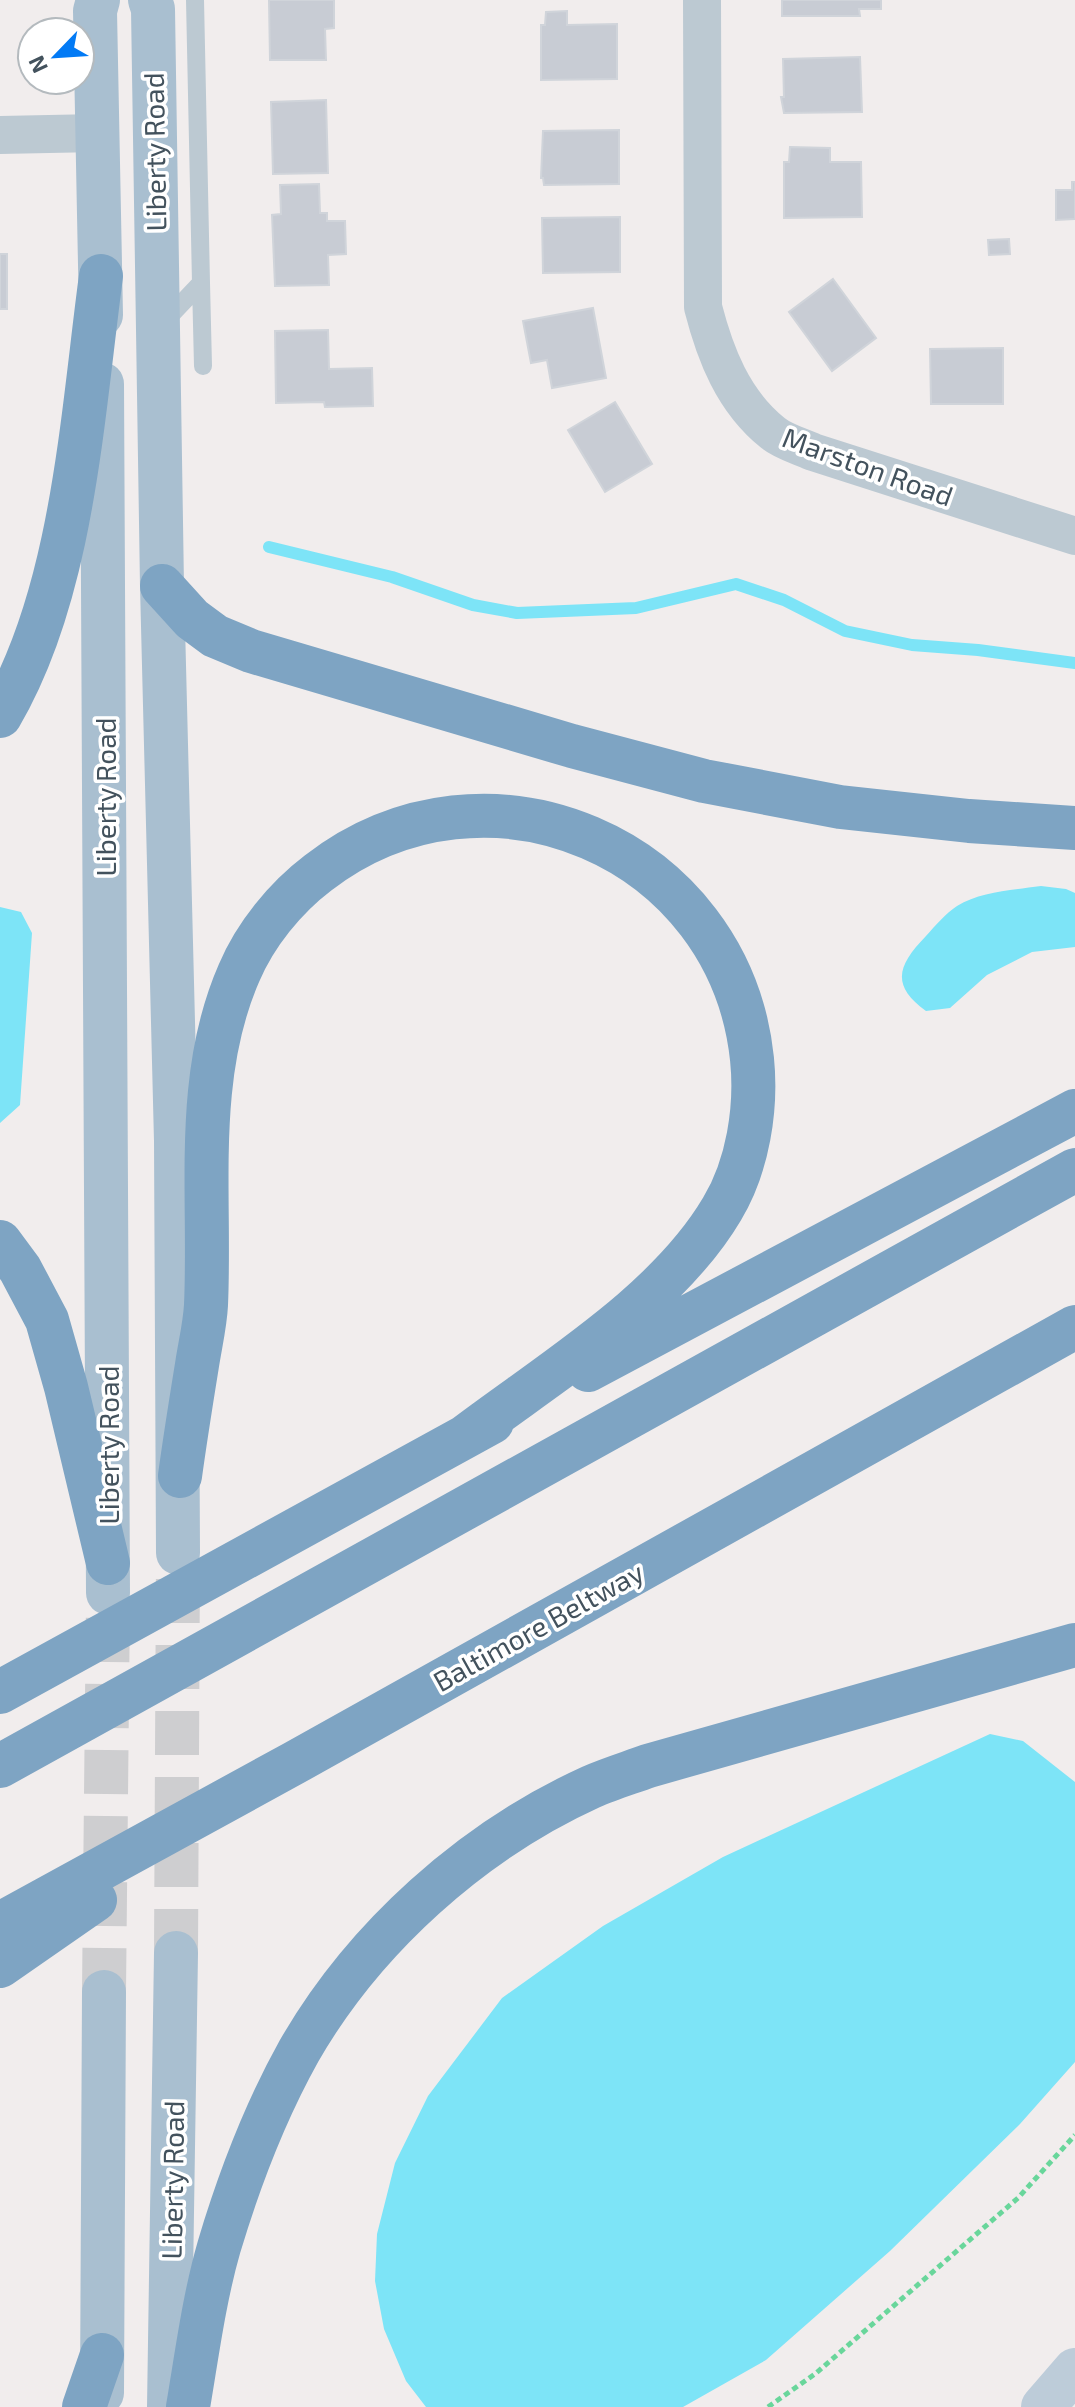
<svg xmlns="http://www.w3.org/2000/svg" width="1075" height="2407" viewBox="0 0 1075 2407" font-family="'Exo 2',sans-serif">
<style>
.water{fill:#7de4f7}
.lines{fill:none;stroke-linecap:round;stroke-linejoin:round}
.stream{stroke:#7de4f7;stroke-width:12}
.building{fill:#c8ccd4;stroke:#d0d4da;stroke-width:2}
.primary-tunnel{stroke:#ceced0;stroke-width:44;stroke-dasharray:44 22;stroke-linecap:butt}
.path{stroke:#69d69b;stroke-width:5;stroke-dasharray:6 4;stroke-linecap:butt}
.service{stroke:#bcc9d2;stroke-width:18}
.minor{stroke:#bcc9d2;stroke-width:38}
.secondary{stroke:#bdccd9;stroke-width:44}
.primary{stroke:#a9bfd0;stroke-width:44}
.motorway{stroke:#7ea4c3;stroke-width:44}
.labels{text-anchor:middle;dominant-baseline:central;stroke-width:7;stroke-linejoin:round;paint-order:stroke}
.street-label{font-size:28px;fill:#43525d;stroke:#fff}
</style>
<rect width="100%" height="100%" fill="#f1eded"/>
<!-- water -->
<path class="water" d="M1041,886L1066,889L1075,893V947L1032,952L987,975L950,1008L926,1011C890,985 898,965 926,936C935,926 946,913 957,906C981,891 1014,890 1041,886Z
M0,907L21,912L32,933L20,1105L0,1123Z
M990,1734L1023,1741L1075,1782V2062L1020,2124L890,2251L766,2360L683,2407H426L406,2381L384,2329L375,2281L377,2234L395,2163L428,2096L502,1998L603,1926L723,1857Z"/>
<g class="lines">
<!-- stream -->
<path class="stream" d="M269,547L392,577L473,605L517,613L636,608L736,584L784,600L845,631L912,645L978,650L1075,663"/>
</g>
<!-- building -->
<path class="building" d="M269,0H334V28L325,29L326,60H270Z
M782,0H881V9H859L860,16H782Z
M567,11V25L617,24V79L541,80V25H545L546,12Z
M860,57L862,112L784,113L781,97H784L783,59Z
M326,100L328,173L273,174L271,102Z
M619,130V184L544,185L543,178H541L543,131Z
M790,147L830,148V162H861L862,217L784,218V162H789Z
M1072,182H1075V219L1056,220V190H1072Z
M319,184L320,213H327V221H345L346,254L328,255L329,285L275,286L272,215L281,214L280,185Z
M620,217V272L543,273L542,218Z
M1009,239L1010,254L989,255L988,240Z
M0,254H7V309H0Z
M833,279L876,338L832,371L789,312Z
M593,308L606,378L552,388L547,360L531,363L523,321Z
M328,330L329,369L372,368L373,406L325,407L324,402L276,403L275,331Z
M1003,348V404H931L930,349Z
M615,402L652,464L605,492L568,430Z"/>
<g class="lines">
<!-- primary-tunnel -->
<path class="primary-tunnel" d="M176,1953L178,1559
M104,1992L108,1600"/>
<!-- path -->
<path class="path" d="M768,2407L815,2374L1018,2198L1075,2135"/>
<!-- service -->
<path class="service" d="M201,283L203,366
M164,322L201,283L195,0"/>
<!-- minor -->
<path class="minor" d="M702,0L703,307C715,354 733,401 773,433C784,442 800,446 813,452L1075,536
M0,135L98,133"/>
<!-- secondary -->
<path class="secondary" d="M1043,2407L1075,2370"/>
<!-- primary -->
<path class="primary" d="M98,0L95,11L101,315
M150,0L153,9L162,586L176,1141L178,1553
M102,384L108,1593
M102,2393L104,1992
M169,2407L176,1953"/>
<!-- motorway -->
<path class="motorway" d="M162,586L192,619L215,636L251,651L572,746L704,781L840,807L969,821L1075,828
M0,716C73,592 82,417 101,276
M0,1242L20,1269L47,1320L66,1387L108,1563
M588,1370L1075,1111
M180,1476C185,1439 191,1402 197,1365C200,1345 205,1325 206,1305C211,1195 193,1078 239,973C255,935 285,898 318,873C486,743 730,847 752,1059C757,1108 748,1166 722,1209C667,1302 552,1371 466,1436
M0,1692L492,1422
M0,1766L1075,1170
M0,1924L294,1763L1075,1327
M0,1966L95,1900
M84,2407L102,2355
M188,2407C197,2354 204,2299 219,2247C239,2180 265,2112 299,2051C364,1938 472,1841 591,1787C609,1779 629,1773 648,1766L1075,1645"/>
</g>
<g class="labels">
<!-- street labels -->
<g class="street-label">
<text transform="translate(154 152) rotate(-91)">Liberty Road</text>
<text transform="translate(868 466) rotate(20)">Marston Road</text>
<text transform="translate(105 797) rotate(-90)">Liberty Road</text>
<text transform="translate(108 1445) rotate(-90)">Liberty Road</text>
<text transform="translate(538 1626) rotate(-29)">Baltimore Beltway</text>
<text transform="translate(172 2180) rotate(-89)">Liberty Road</text>
</g>
</g>
<!-- north arrow -->
<g transform="translate(56 56) rotate(245)"><circle r="38" fill="#ffffff" stroke="#b4babe" stroke-width="2"/>
<path d="M0-6L14 30L0 20L-14 30Z" fill="#027af5"/>
<text y="-12" font-size="22" font-weight="bold" text-anchor="middle" fill="#43525d">N</text>
</g>
</svg>
